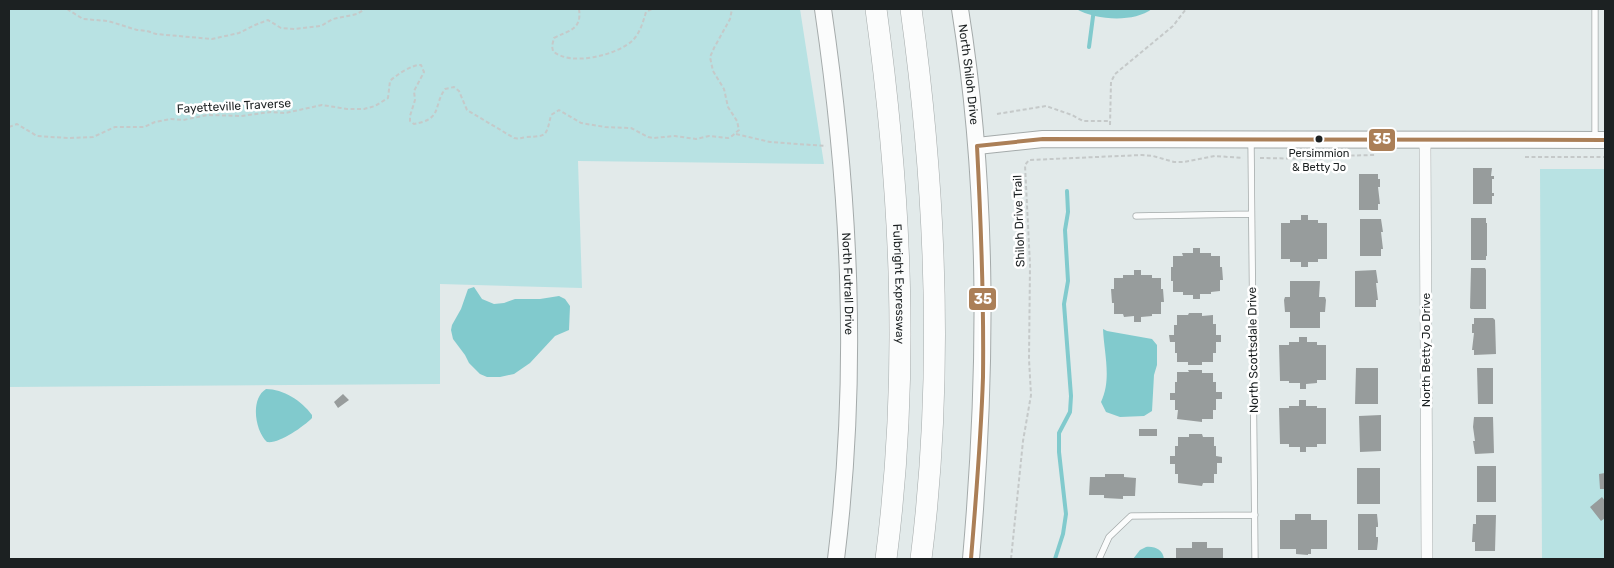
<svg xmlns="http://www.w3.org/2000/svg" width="1614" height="568" viewBox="0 0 1614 568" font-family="Rubik,sans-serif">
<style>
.green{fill:#b8e2e3}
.water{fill:#81cacd}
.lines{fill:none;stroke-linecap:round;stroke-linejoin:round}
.stream{stroke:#81cacd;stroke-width:4}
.building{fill:#979c9c}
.lane-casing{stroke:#a4aaaa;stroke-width:7}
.street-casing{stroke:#a4aaaa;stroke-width:12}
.secondary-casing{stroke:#a4aaaa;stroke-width:18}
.highway-casing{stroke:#a4aaaa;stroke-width:22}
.path{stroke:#c5c9c9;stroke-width:2;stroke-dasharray:4 2.5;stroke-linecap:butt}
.lane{stroke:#fbfcfc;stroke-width:5.5}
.street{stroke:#fbfcfc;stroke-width:11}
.secondary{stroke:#fbfcfc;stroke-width:16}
.highway{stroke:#fbfcfc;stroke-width:21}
.bus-1-casing{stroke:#fff;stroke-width:8}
.bus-1{stroke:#ab7f57;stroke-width:4}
.bus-dot{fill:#1c2122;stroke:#fff;stroke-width:2}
.labels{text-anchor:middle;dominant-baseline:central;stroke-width:5;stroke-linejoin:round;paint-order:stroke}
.bus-label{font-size:11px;fill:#1c2122;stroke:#fff}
.street-label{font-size:12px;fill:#1c2122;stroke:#fff}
.line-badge{stroke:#fff;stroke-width:2}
.badge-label{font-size:14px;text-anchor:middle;font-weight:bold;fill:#fff}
</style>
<rect width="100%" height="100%" fill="#e2eaea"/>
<!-- green -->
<path class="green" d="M9,9H800L824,164L578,161L582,288L440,284V384L9,387Z
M1540,169H1605V559H1542Z"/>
<!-- water -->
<path class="water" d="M1076,9H1152C1133,23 1096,20 1076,9Z
M474,287L482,299L494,304L504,303L515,299H540L559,296L565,299L570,306L569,330L555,336L530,363L514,374L500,377H487L480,374L469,363L465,355L453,339L451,330L452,325L461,309L468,289Z
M1103,329L1107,331L1152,339L1157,345V365L1154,375L1152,411L1144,416L1120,417L1106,412L1101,402C1112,379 1104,353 1103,329Z
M266,389C283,389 302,401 312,415V418C303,427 279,444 267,442C255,431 250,399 266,389Z
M1146,547C1155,546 1163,550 1164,559H1133L1140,550Z"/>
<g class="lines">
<!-- stream -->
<path class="stream" d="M1089,47L1094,9
M1055,559L1063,534L1066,514L1059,452V433L1070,412L1071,396L1064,304L1068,281L1065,230L1068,212L1067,191"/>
</g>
<!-- building -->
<path class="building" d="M1473,168H1492L1491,176H1494V179H1492V193H1494V196H1492V204H1473Z
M1359,174H1378V179H1380V187H1378L1380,204H1378V210H1359Z
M1301,215H1308V220H1318V223H1327V259H1318V262H1308V267H1301V262H1290V259H1281V223H1290V220H1301Z
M1471,218H1486V223H1487V256H1486V260H1471Z
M1360,219H1381L1383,232H1381L1383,249H1381V256H1360Z
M1193,248H1200V253H1211V256H1220V267H1222L1223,280H1220V291L1211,292V294H1200V299H1193V295H1183V292H1173V281H1171V267H1173V256H1183L1182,253H1193Z
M1471,268H1485L1486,270V309H1471L1470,308Z
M1134,270H1141V275H1152V278H1161V289H1163L1164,302H1161V314H1152V316L1141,317V322H1134V316L1124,317L1123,314H1114V303H1112L1111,289H1114V278H1123V275H1134Z
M1376,270L1378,283H1376L1378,300H1376V307H1355V271Z
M1290,281H1320L1319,297H1325L1326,300L1325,312H1320V328H1290V312H1285L1284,300L1285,297H1290Z
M1189,313H1202V316L1213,315V324H1216V335H1221V342H1216V353H1213V362H1202V365H1188V362H1177V353H1175V342H1170L1169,335H1174V325H1177V315H1188Z
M1474,318H1493L1495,320L1496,354L1474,355V350H1472L1474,333H1472V324H1474Z
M1299,337H1307V342H1317V345H1326V380H1317V383L1306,384V389H1300V383H1289V381H1280L1279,345H1289V342H1299Z
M1356,368H1378V404H1355Z
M1477,368H1493V404H1478Z
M1188,370H1202V373H1213V382H1216V392H1222V399H1216V410H1213V419H1202V422L1177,419L1178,410H1175V400H1170V393H1175V382H1177V372H1189Z
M343,394L349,400L338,408L334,402Z
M1299,400H1306V406H1317V408H1326V444H1317V447H1306V452H1300V447H1289V444H1280L1279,408H1289V406H1299Z
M1381,415V451L1360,452L1359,416Z
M1474,417H1493L1494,453L1475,454L1473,441H1475L1473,427Z
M1139,429H1157V436H1139Z
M1189,434H1202L1203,437H1214V446H1216V456L1222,457V463H1217V474H1214V483H1203L1202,486L1178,483V474H1175V464H1170V456H1175V446H1178V437H1189Z
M1477,466H1496V502H1477Z
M1357,468H1380V504H1357Z
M1605,473V489H1600L1599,474Z
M1105,474H1124V477L1136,478L1135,496H1123V499L1104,498V495H1089L1090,477H1105Z
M1602,497L1605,501V518L1601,521L1590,507Z
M1295,514H1311V520H1327V549H1311V554H1308V555L1296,554V549H1280V520H1295Z
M1358,514H1377L1378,524V527H1376V537H1378V541L1377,550H1358Z
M1476,515H1496L1495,551H1475V542H1472L1473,524H1476Z
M1192,542H1207V548H1223V559H1176V548H1192Z"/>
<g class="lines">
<!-- lane casing -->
<g class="lane-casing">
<path id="lane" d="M1595,139V9
M1251,142L1255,559
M1136,216L1251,214
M1099,559L1109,537L1131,516L1255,515"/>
</g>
<!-- street casing -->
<g class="street-casing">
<path id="street" d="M1425,140L1427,559"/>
</g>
<!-- secondary casing -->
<g class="secondary-casing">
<g id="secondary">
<path id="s1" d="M823,9C850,194 859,373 836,559"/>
<path id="s2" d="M960,9C989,191 987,376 971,559"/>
<path d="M977,146L1043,139L1605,140"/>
</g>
</g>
<!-- highway casing -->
<g class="highway-casing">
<g id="highway">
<path id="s3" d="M876,9C901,194 910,373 886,559"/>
<path d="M911,9C936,191 944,376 921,559"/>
</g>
</g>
<!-- path -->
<path class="path" d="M67,9L83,19L108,21L137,30L147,31L156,34L212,39L239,33L255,25L268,20L281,28L295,29L321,26L333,19L357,14L365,9
M579,9C582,30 569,30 554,38L552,46L553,51C570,67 618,55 633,40C640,33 643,22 646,12L652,9
M997,114L1046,106L1072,115L1083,121H1110
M1110,125L1111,82L1115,74L1173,26L1186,9
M9,127L17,124L37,136L68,138L93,137L115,127H144L155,122L171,119L183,120L208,115L241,116L271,112L285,113L322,105L347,109H364L375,106L388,98L390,81C396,75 413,64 421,65L424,72L414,91L415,100L410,116V121L414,124C443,119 433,106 445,89L454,87L459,91L467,110L514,138C518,139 521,138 526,137C547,136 546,137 551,115L559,110L581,123L605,127L631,128L648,137L654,138L675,136L696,139L709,136L728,138L732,136L739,130L737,121L728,107L724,89L713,71L710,57L714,48L730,19L732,9
M736,134L770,142L826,146
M1525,157H1605
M1260,158L1322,159L1333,156L1375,155
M1011,559L1023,441L1031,395L1029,359L1030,265L1025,165L1029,160L1142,155L1153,156L1174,162H1184L1215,156L1243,158"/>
<!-- lane -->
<use href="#lane" class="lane"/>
<!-- street -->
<use href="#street" class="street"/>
<!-- secondary -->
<use href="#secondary" class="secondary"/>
<!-- highway -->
<use href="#highway" class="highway"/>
<!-- bus-1 casing -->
<g class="bus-1-casing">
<path id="bus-1" d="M971,559C976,499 981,438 983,377C984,300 981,223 977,146L1043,139L1605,140"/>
</g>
<!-- bus-1 -->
<use href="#bus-1" class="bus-1"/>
</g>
<!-- markers -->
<circle class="bus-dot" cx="1319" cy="139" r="4.5"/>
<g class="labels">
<!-- bus labels -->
<g class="bus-label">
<text x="1319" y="153">Persimmion<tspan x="1319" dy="14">&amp; Betty Jo</tspan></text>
</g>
<!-- street labels -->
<g class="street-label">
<text stroke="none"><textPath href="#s2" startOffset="66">North Shiloh Drive</textPath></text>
<text transform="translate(234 106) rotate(-3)">Fayetteville Traverse</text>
<text transform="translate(1019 221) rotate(-92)">Shiloh Drive Trail</text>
<text stroke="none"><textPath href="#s1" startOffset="276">North Futrall Drive</textPath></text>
<text stroke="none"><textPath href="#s3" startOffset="276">Fulbright Expressway</textPath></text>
<text transform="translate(1253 350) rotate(-91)">North Scottsdale Drive</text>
<text transform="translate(1426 350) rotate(-90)">North Betty Jo Drive</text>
</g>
</g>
<g class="line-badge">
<rect x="1368" y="128" width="28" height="24" rx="5" fill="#ab7f57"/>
<rect x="968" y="287" width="29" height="24" rx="5" fill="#ab7f57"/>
</g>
<g class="badge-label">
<text x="1382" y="144">35</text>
<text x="983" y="304">35</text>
</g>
<!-- border -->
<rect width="1614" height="568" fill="none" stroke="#1c2122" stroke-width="20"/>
</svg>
